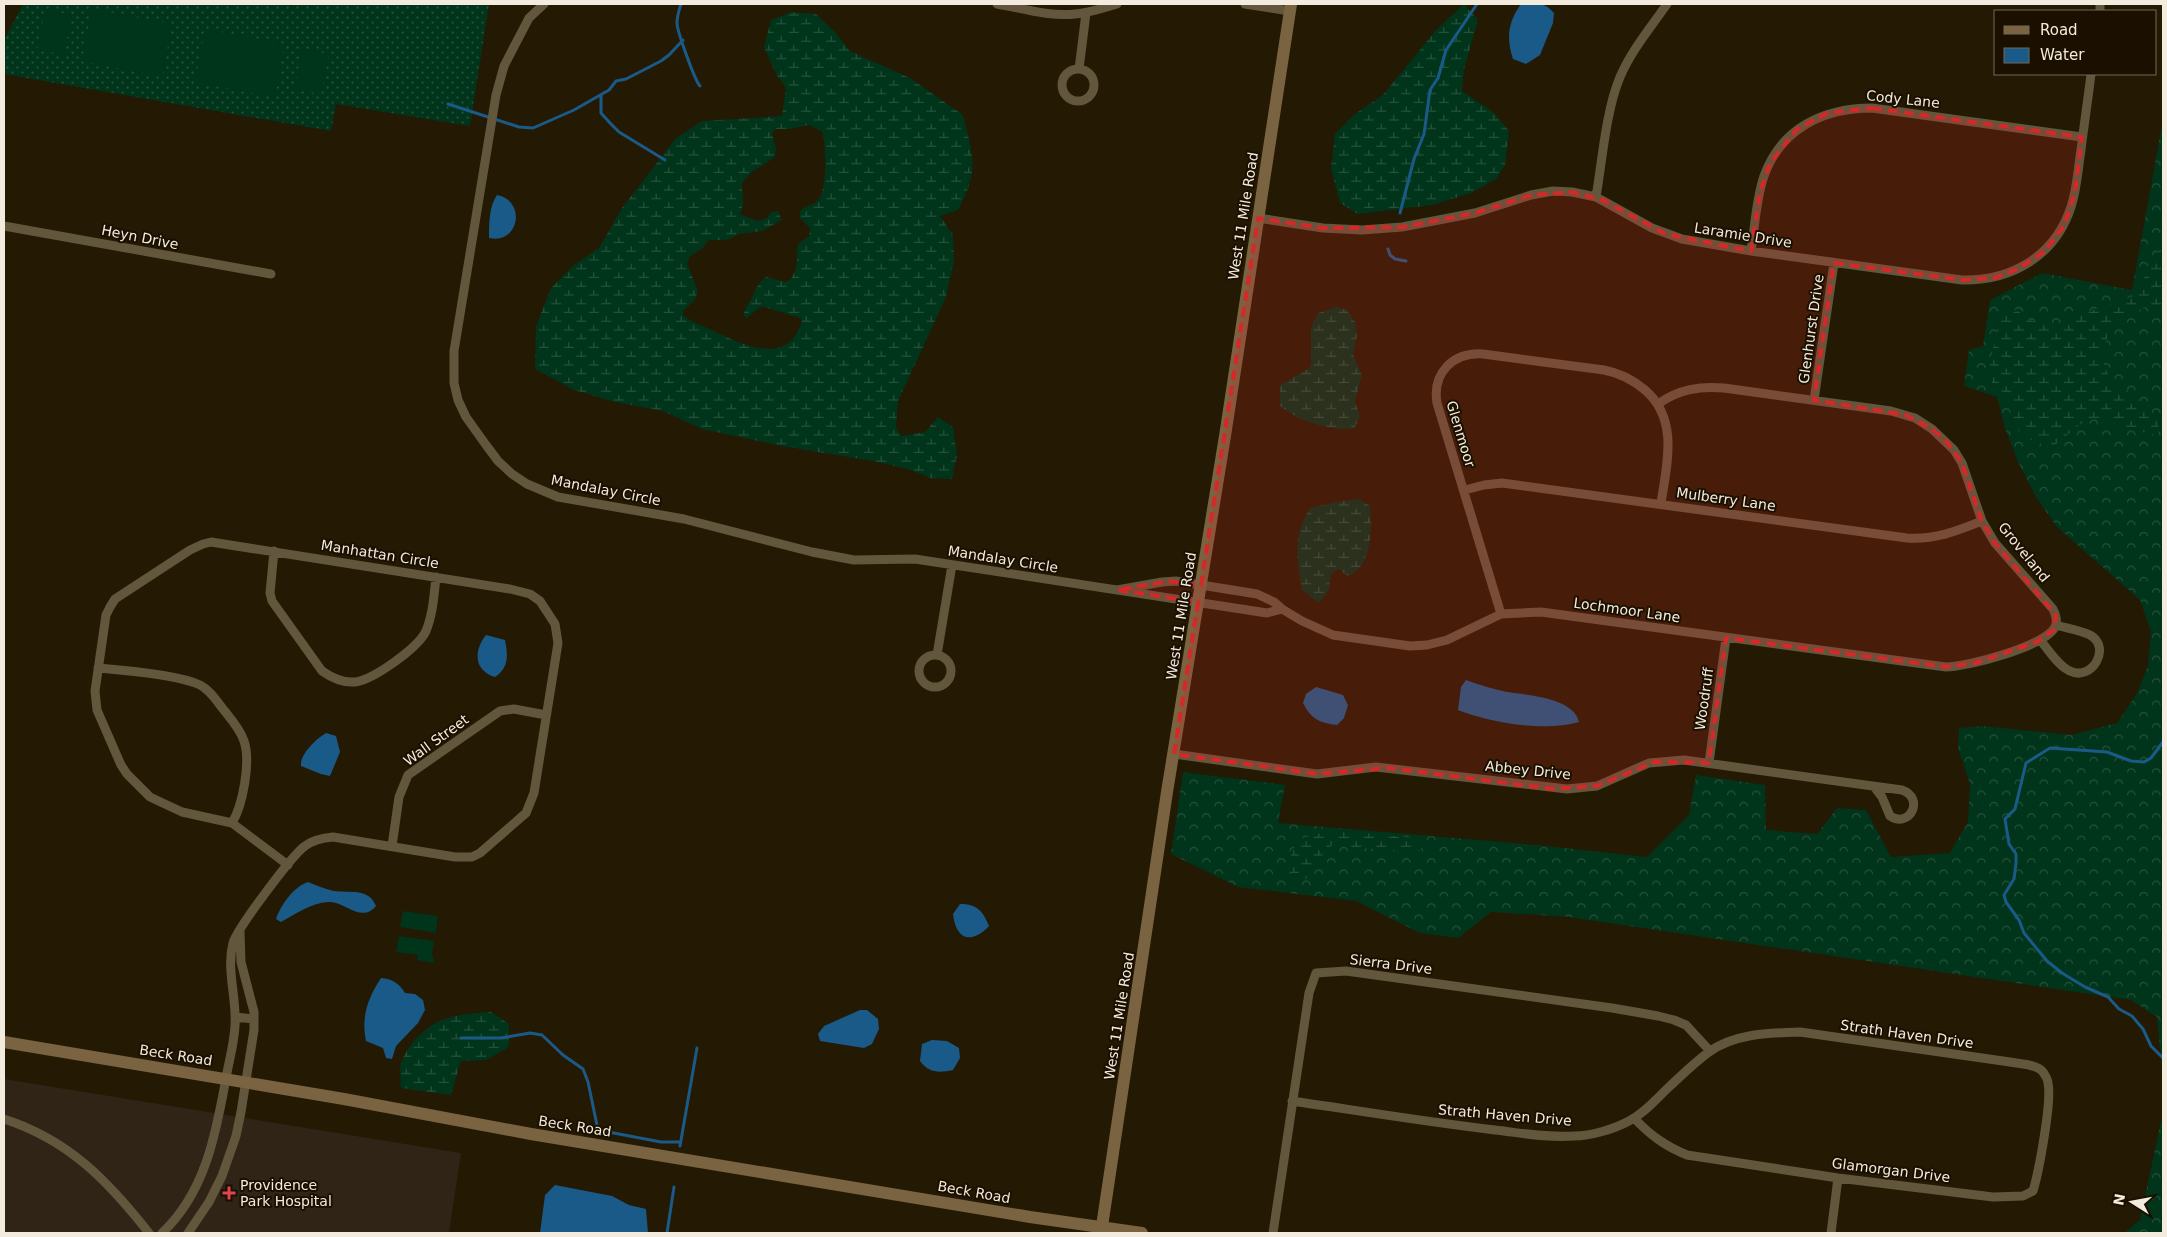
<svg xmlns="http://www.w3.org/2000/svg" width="2167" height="1237" viewBox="0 0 2167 1237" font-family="'DejaVu Sans',sans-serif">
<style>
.medical{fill:#2f2416}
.grass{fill:url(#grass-dots)}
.forest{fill:url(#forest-crowns)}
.wetland{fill:url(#wetland-marsh);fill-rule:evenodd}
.pitch{fill:#00341b}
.water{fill:#1a5a88}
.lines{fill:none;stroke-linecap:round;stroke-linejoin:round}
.stream{stroke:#1a5a88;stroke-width:3}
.street{stroke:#62563c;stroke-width:9}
.secondary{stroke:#796341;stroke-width:12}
.marked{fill:#d62828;fill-opacity:0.2;stroke:#d62828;stroke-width:4;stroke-dasharray:10 6;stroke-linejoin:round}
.health-dot{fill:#e0444e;stroke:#1b1000;stroke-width:2}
.labels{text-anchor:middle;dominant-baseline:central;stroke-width:4;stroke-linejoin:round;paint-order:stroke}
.street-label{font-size:14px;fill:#f3ebdd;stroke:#1b1000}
.poi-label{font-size:14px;fill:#f3ebdd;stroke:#1b1000;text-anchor:start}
</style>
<defs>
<pattern id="grass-dots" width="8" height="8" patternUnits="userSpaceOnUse" patternTransform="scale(1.25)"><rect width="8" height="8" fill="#00341b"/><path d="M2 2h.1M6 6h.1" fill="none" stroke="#26523c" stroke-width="1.8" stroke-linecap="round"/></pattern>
<pattern id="forest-crowns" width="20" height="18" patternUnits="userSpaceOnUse" patternTransform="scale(1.25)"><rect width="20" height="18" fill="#00341b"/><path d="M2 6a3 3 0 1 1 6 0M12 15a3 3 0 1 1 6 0" fill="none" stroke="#26523c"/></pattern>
<pattern id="wetland-marsh" width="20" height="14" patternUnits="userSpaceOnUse" patternTransform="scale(1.25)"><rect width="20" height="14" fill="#00341b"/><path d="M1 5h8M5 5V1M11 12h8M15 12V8" fill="none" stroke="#26523c"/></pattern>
</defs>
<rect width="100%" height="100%" fill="#241902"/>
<!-- medical -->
<path class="medical" d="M4,1079L461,1153L449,1233H4Z"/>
<!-- grass -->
<path class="grass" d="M23,4H282L293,6L294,4H489L470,126L336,104L331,131L4,74V40Z"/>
<!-- forest -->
<path class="forest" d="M2163,120V1078L2157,1017L2131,1000L1569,917L1491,912L1458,938L1420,933L1356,901L1238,887L1171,854L1183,772L1285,785L1278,823L1537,845L1647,857L1689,815L1696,775L1765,785L1766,830L1817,834L1837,808L1866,810L1891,857L1950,853L1968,822L1970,784L1958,748L1959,728L1982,726L2071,735L2117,723L2136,695L2148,666L2151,632L2140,600L2057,527L2036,497L2018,462L2005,428L1997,397L1964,386L1969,350L1983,346L1990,300L2042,273L2132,290Z
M2163,1112V1233H2124L2140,1220Z"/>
<!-- wetland -->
<path class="wetland" d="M1464,4L1478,19L1464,70L1462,91L1493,112L1509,131L1505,165L1496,179L1471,193L1432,205L1358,214L1340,203L1331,169L1335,134L1355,114L1383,95L1436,30Z
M791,12L816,14L834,31L850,51L910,78L963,115C973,157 980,169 958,210L940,216L953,235L954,261L946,297L898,401L896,427L901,436L925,432L938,417L953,427L957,455L952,479L930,478L911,470L873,461L782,446L702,429L663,411L615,402L574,390L535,369L536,326L551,288L574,265L599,248L622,208L676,138L702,121L782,116L786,88L776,74L764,47L771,20ZM809,125L821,131L823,134C826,148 827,187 819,199C814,205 805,206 800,211V218L810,228L809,236L798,244C796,258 799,266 791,279L785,282L766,277C755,286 756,290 750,301C747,307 744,309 744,316L747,318L760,307H764L800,318L802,321C788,367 743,345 714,331C704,326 692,323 683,315V311L694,301L698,291L687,263L690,256L703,248L708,240H727L739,234L762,231L782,220L778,211L771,212L767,218L757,221L740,214L743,204L742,183L752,172L775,157L776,148L772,134L775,129H789Z
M2163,244V311L2151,305C2122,317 2112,324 2100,354L2111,382L2141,399L2159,423L2158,435L2124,429L2111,421L2096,418L2081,424L2052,447L2034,442L2012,426V401L1987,378L2001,312L2008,306L2018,311L2027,319L2046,326H2062L2081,314L2134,296Z
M1337,307L1347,310L1355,322L1357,336L1353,354L1362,375L1355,402L1360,416L1354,429C1328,430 1300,422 1280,406V385L1308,369L1311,365V327L1318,313Z
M1359,499L1370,506C1372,528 1373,566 1348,576L1338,569L1331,574L1329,590L1319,603L1302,590C1297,559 1292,537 1310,508L1336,502Z
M1344,831L1415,838L1422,842L1424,845L1419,851L1402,852L1332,845C1320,854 1316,869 1305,880H1293C1285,863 1290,856 1298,840L1315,834Z
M491,1012L509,1024V1045L506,1049L486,1060L461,1061L451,1095L401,1088C401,1082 400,1075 400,1068C403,1049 424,1027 442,1020C457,1014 475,1013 491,1012Z"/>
<!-- pitch -->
<path class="pitch" d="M92,9L172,24L162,77L82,61Z
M45,10L72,15L64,55L37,49Z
M205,29L285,44L275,97L195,82Z
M302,49L329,54L321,94L295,89Z
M403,911L438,916L436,933L400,927Z
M399,936L434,941L432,954L435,963L417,960L418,955L396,952Z"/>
<!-- water -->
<path class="water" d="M1521,4C1536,4 1544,1 1554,13L1553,23L1540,55L1526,64L1513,59C1506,38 1508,22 1521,4Z
M497,195C527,201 519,245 489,238C489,224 489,206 497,195Z
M486,635L505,640C508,655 509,668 495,677C473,670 474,650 486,635Z
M1466,680C1479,685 1493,689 1507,692C1527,695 1574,698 1579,722C1544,732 1492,723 1458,710L1461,687Z
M1316,687L1343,695L1348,705L1344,718L1337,725C1320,723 1311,719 1303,703L1306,694Z
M326,733L336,736L340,752L330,776L321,774L301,766C300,754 316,739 326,733Z
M308,882C316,885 325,889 334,891C350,893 369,888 376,906C361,924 344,900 328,902C311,903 295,914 281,922L276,919C281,905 293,887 308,882Z
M960,904C977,904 983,911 989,926C972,944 956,941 953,914Z
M381,978C392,979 399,983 405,993L415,994L423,1000L425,1010L418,1023L396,1046L392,1059L386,1058L383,1048L366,1041C361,1016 368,998 381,978Z
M860,1010H867L878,1019L879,1029L872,1044L864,1048L820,1041L818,1034L824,1026Z
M932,1040L947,1041L959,1048L960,1058L953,1070C939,1073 929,1073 920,1061L922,1044Z
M555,1185L612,1196L629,1205L646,1209L648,1233H540L545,1195Z"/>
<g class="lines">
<!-- stream -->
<path class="stream" d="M681,4C679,10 677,16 677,23C677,31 695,81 700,86
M601,95V113L610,123L619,132L665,160
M448,104L519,127L533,128L574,110L609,90L616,81L626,79L661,61L669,55L683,40
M1400,213L1414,159L1424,134L1430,90L1438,78L1446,50L1477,4
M1388,249L1390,255L1395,259L1406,261
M2163,742L2151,758L2144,762L2131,761L2107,752L2050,748L2026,763L2015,809L2005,819L2009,844L2016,854V863L2014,879L2004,895L2006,902L2019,920L2024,933L2047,961L2062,973L2085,987L2108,997L2119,1009L2132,1016L2143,1029L2151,1046L2163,1058
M461,1038H501L530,1033L542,1035L563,1055L583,1069L588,1082L598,1130L661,1142H681
M680,1146L697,1048
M667,1233L674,1187"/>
<!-- street -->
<path class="street" d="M544,4L529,18L504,66L496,95L454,351V383L458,400L466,417L486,445L498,461L512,474L527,484L558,497L684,519L812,552L854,560L915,559L1267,613L1282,609
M997,4C1021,8 1049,17 1075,14C1089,13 1103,8 1117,4
M1245,4L1290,11
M2100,11V4
M1079,69L1086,13
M1062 85a16 16 0 1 1 32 0a16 16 0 1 1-32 0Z
M1596,197C1602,162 1606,110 1620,77C1631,51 1651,27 1667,4
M1258,218L1323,228L1362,230L1402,227L1475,213L1531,195L1553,191L1572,192L1596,197L1652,228L1682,239L1751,251L1962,280C2012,281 2055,256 2071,207C2077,189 2078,169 2081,150C2084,125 2088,99 2091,74
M4,226L271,274
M1751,251C1755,226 1756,199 1764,176C1781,128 1824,108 1872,108L2082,137
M1814,400L1834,263
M1465,490L1484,485L1502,483L1907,538C1935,540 1957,531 1982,521
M274,551L270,593L272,601L322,671C332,678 343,683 355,682C373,680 418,648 426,631C433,614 434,595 436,577
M1117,590L1162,582L1176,581L1257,594L1274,602L1282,609L1302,621L1333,635L1410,646L1427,645L1447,640L1501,614L1541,612L1946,667C1967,667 2046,646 2055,627C2058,621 2056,615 2053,609L1995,543L1982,521L1962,463L1954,450L1932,429L1915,418L1891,411L1724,388C1700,386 1679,389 1658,404
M1501,614L1437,403C1432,373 1453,352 1483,354L1604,370C1620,373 1632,379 1645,390C1679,419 1667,464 1661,503
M2040,640C2049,650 2058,666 2070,671C2092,682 2112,647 2090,635C2080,630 2066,628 2056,625
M937,655L952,565
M919 671a16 16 0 1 1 32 0a16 16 0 1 1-32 0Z
M98,668C123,670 179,675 200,685C210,690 216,700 223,709C231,719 240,729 244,741C251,761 243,805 232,823
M1174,754L1317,774L1376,767L1567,789L1597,786L1649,763L1684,760L1902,790C1925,798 1910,829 1890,816L1882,797L1875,788
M1709,763L1726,638
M392,846L399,797L408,775L500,711L514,709L546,715
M235,1017L254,1019
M1292,1101C1360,1111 1427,1122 1495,1130C1521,1133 1548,1138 1574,1136C1591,1136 1614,1129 1629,1121C1645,1113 1656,1099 1669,1087C1682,1075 1695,1062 1709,1052C1735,1033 1770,1033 1800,1032L2010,1062C2020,1064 2037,1064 2043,1072C2045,1075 2048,1080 2048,1083C2052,1101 2039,1171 2033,1191L2023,1196L1993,1197L1838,1178L1687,1155C1665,1146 1650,1135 1634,1118
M4,1119C69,1140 108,1181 149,1233
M162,1233C205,1193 216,1134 226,1078C229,1061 234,1044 235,1026C237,998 226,970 233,943C237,929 292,855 305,846C313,840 322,838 333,837L455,857H472L480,853L526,813L534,793L558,643L555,624L540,601L530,594L510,589L211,542L203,544L190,550L115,599L110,607L106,615L95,691L97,710L121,765L127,774L150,797L182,812L232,823L288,865
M188,1233L209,1202L222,1176L236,1136L241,1112L254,1030V1012L241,962L240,931
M1273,1233L1309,993L1316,973L1346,971L1612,1008L1658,1016L1674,1020L1686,1025L1710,1051
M1831,1233L1838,1178"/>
<!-- secondary -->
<path class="secondary" d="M4,1042L344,1099L531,1134L1030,1217L1142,1233
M1101,1233L1167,792L1225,436L1291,4"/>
</g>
<!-- marked area -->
<path class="marked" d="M1872,108L2082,137L2075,193L2064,226L2044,252L2018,269L1995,278L1962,280L1834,263L1814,400L1906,415L1932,429L1947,442L1962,463L1982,521L1995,543L2056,615L2054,630L2037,642L1976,663L1946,667L1726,638L1709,763L1655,762L1597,786L1552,789L1389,768L1317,774L1174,754L1198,602L1117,590L1168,581L1201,585L1258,218L1323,228L1402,227L1475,213L1531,195L1572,192L1603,200L1666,234L1751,251L1760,192L1770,163L1797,129L1827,113Z"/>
<!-- markers -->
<path class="health-dot" d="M226.5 1185.5h5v5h5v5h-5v5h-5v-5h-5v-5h5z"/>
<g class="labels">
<!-- street labels -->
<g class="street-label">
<text transform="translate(1903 99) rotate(6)">Cody Lane</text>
<text transform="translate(1243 216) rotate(-81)">West 11 Mile Road</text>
<text transform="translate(1743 235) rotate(9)">Laramie Drive</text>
<text transform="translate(140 237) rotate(11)">Heyn Drive</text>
<text transform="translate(1811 329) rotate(-82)">Glenhurst Drive</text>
<text transform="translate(1461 434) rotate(73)">Glenmoor</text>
<text transform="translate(606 490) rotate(11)">Mandalay Circle</text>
<text transform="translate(1726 499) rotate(8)">Mulberry Lane</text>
<text transform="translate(2024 552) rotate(51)">Groveland</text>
<text transform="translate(380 554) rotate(9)">Manhattan Circle</text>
<text transform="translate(1003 559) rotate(9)">Mandalay Circle</text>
<text transform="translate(1627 610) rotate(8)">Lochmoor Lane</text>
<text transform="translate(1181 616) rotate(-81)">West 11 Mile Road</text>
<text transform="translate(1704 699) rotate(-82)">Woodruff</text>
<text transform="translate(436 740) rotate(-36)">Wall Street</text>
<text transform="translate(1528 770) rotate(6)">Abbey Drive</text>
<text transform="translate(1391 964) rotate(7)">Sierra Drive</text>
<text transform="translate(1119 1016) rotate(-81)">West 11 Mile Road</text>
<text transform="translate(1907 1034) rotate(8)">Strath Haven Drive</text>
<text transform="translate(176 1055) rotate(9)">Beck Road</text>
<text transform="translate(1505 1115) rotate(5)">Strath Haven Drive</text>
<text transform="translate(575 1126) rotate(9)">Beck Road</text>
<text transform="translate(1891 1170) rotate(7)">Glamorgan Drive</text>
<text transform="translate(974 1192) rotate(10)">Beck Road</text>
</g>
<!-- poi labels -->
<g class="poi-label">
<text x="240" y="1185">Providence<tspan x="240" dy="16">Park Hospital</tspan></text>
</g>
</g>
<!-- border -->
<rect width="2167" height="1237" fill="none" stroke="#f3ebdd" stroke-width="10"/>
<!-- legend -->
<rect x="1994" y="10" width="162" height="65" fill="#1b1000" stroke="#716858"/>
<rect x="2004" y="26" width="25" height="8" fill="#796341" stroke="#716858"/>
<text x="2040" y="35" font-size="15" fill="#f3ebdd">Road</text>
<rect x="2004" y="48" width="25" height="15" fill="#1a5a88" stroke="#716858"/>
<text x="2040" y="60" font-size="15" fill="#f3ebdd">Water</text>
<!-- north arrow -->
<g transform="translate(2132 1202) rotate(281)" stroke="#1b1000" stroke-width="4" paint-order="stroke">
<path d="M0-4L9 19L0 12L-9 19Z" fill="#f3ebdd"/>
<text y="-8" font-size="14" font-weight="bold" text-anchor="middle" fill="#f3ebdd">N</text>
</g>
</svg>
